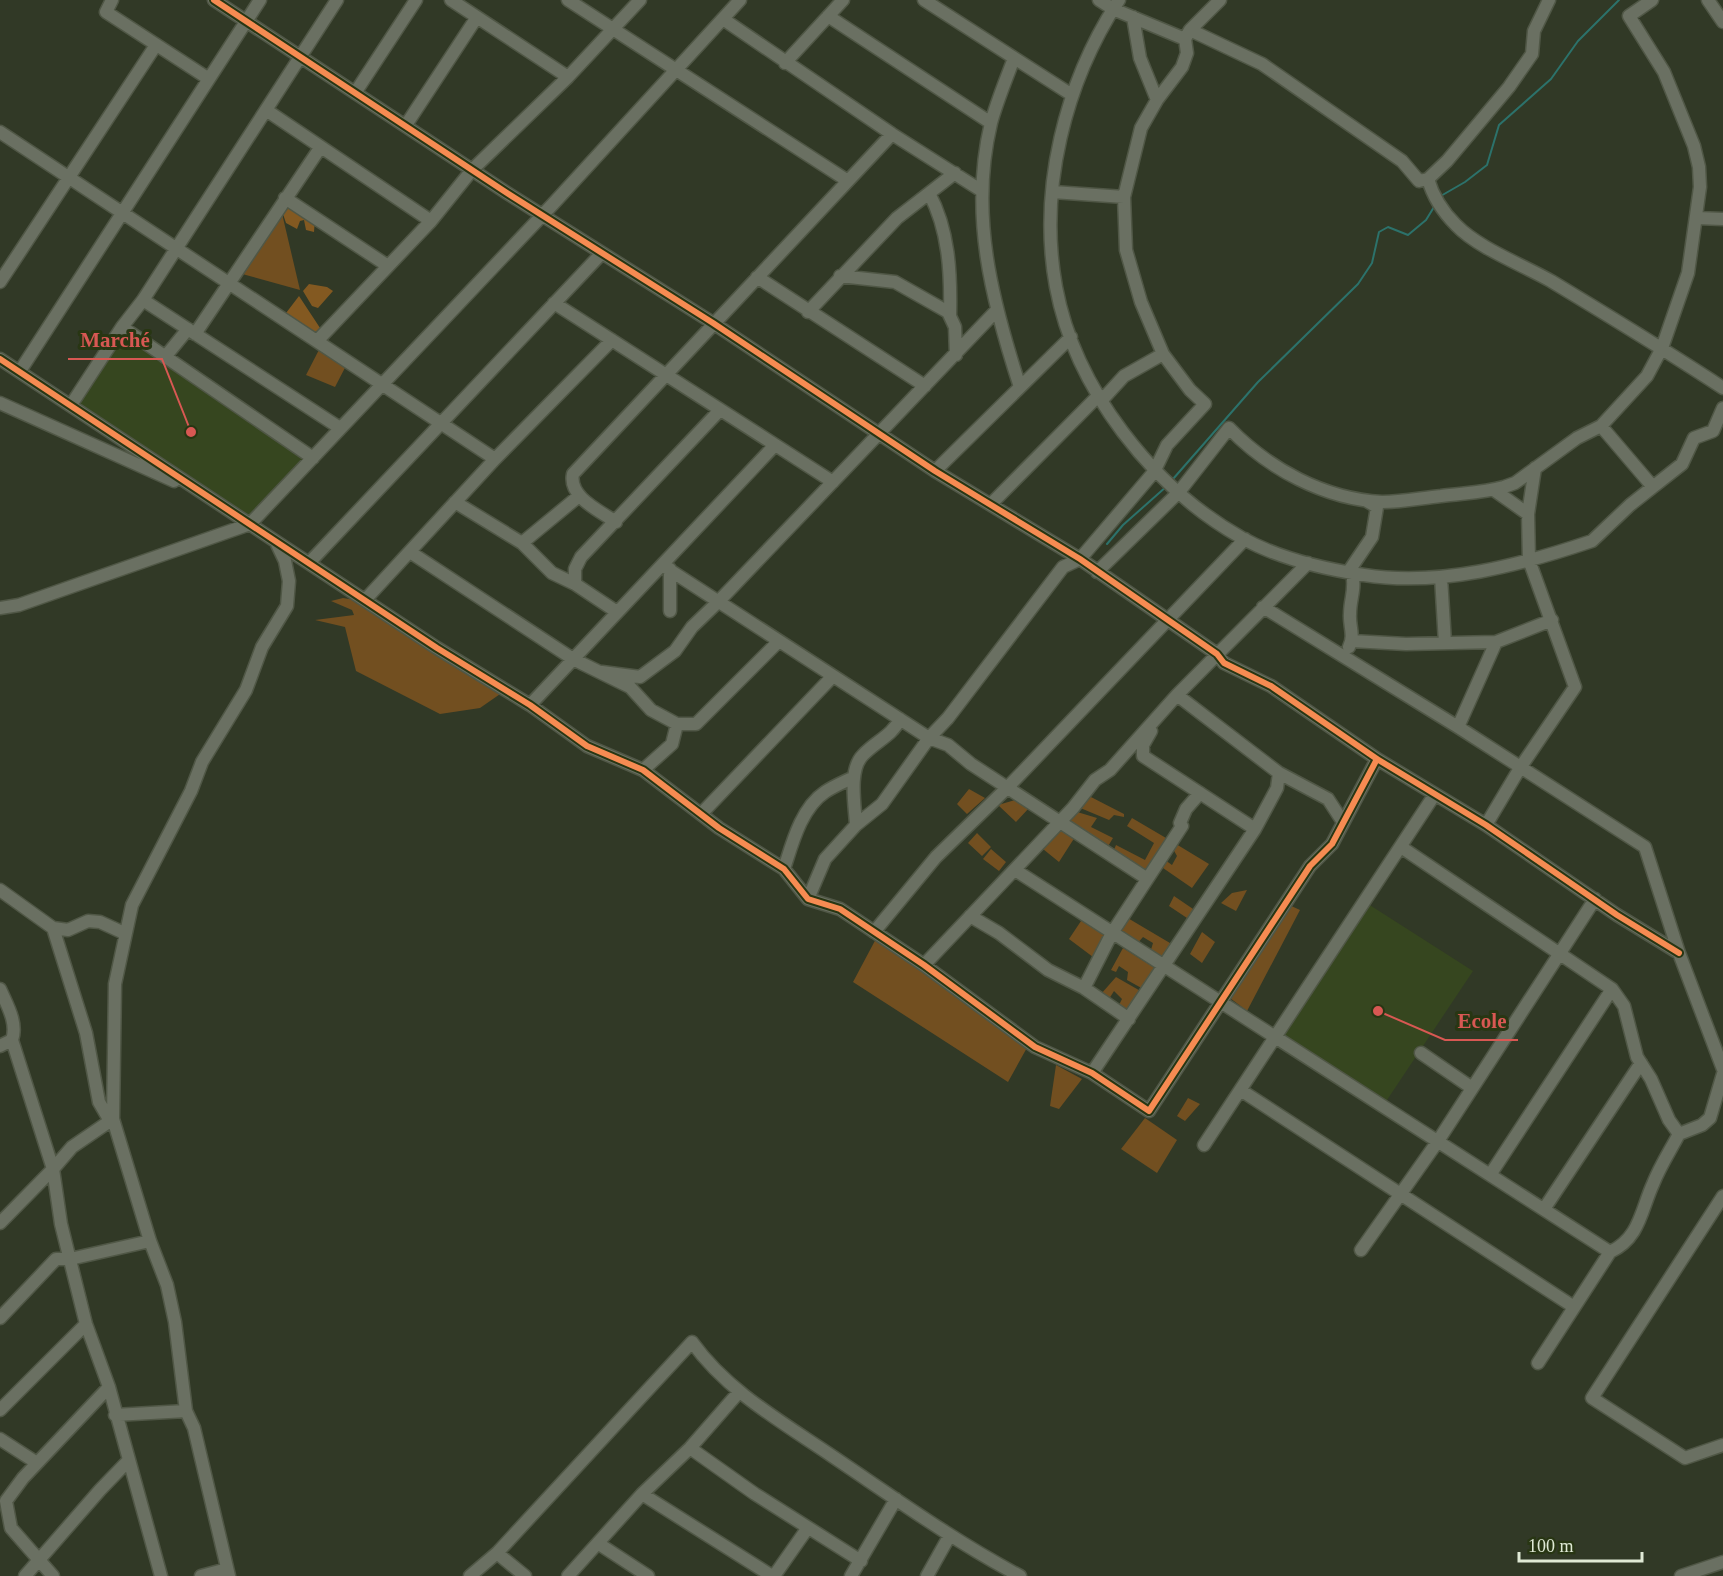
<svg xmlns="http://www.w3.org/2000/svg" width="1723" height="1576" viewBox="0 0 1723 1576" font-family="'Times New Roman',serif">
<style>
.built{fill:#36461f}
.green{fill:#724f20}
.forest{fill:#835921}
.lines{fill:none;stroke-linecap:round;stroke-linejoin:round}
.stream{stroke:#2c726b;stroke-width:2}
.minor-casing{stroke:#505746;stroke-width:15}
.minor{stroke:#6a7062;stroke-width:12}
.cycleway-casing{stroke:#283613;stroke-width:10}
.cycleway{stroke:#f68b52;stroke-width:6}
.leader{fill:none;stroke:#d85853;stroke-width:2}
.callout-dot{fill:#d85853;stroke:#283613;stroke-width:2}
.callout-label{font-size:21px;text-anchor:middle;font-weight:bold;fill:#d85853;stroke:#283613;stroke-width:6;stroke-linejoin:round;paint-order:stroke}
</style>
<rect width="100%" height="100%" fill="#313926"/>
<!-- built -->
<path class="built" d="M125,329L315,455L250,524L75,407Z
M1365,902L1473,971L1383,1106L1277,1038Z"/>
<!-- green -->
<path class="green" d="M280,205L300,290L235,272Z
M322,344L348,362L335,387L306,375Z
M343,598L361,601L503,692L480,708L440,714L356,671L345,627L315,620L354,615L352,610L331,601Z
M969,789L985,798L967,814L957,804Z
M1089,796L1124,814V817L1114,815L1109,820L1078,807Z
M1015,800L1029,808L1016,822L998,805Z
M1074,811L1097,818L1091,827L1113,838L1107,848L1065,821Z
M1132,818L1166,838L1145,873L1113,852L1116,845L1145,860L1154,843L1127,826Z
M1061,827L1075,837L1059,862L1043,849Z
M977,833L991,847L982,856L968,843Z
M1176,844L1209,864L1192,888L1163,868L1165,860L1172,865L1177,856L1173,849Z
M991,849L1006,862L999,871L983,859Z
M1247,890L1236,911L1221,903L1232,893Z
M1174,896L1196,911L1190,920L1169,906Z
M1287,904L1300,910L1247,1011L1230,998Z
M1126,917L1175,946L1165,961L1150,953L1153,943L1143,937L1136,945L1117,931Z
M1083,918L1105,935L1093,957L1069,939Z
M1202,932L1215,942L1202,963L1190,954Z
M878,935L1029,1044L1008,1082L853,982Z
M1123,948L1158,970L1145,990L1127,980L1128,972L1119,966L1116,972L1111,970Z
M1116,977L1144,993L1130,1014L1118,1007L1122,999L1114,991L1109,999L1101,994Z
M1056,1065L1082,1079L1059,1109L1050,1106Z
M1188,1098L1200,1104L1185,1121L1177,1116Z
M1145,1118L1177,1140L1157,1173L1121,1149Z"/>
<!-- forest -->
<path class="forest" d="M285,198L315,218L314,232L306,230L304,220L300,221L297,229L286,223L280,205Z
M309,284L327,287L333,291L318,308L312,306L303,291Z
M299,296L324,334L318,340L283,317Z"/>
<g class="lines">
<!-- stream -->
<path class="stream" d="M1439,197L1465,182L1487,165L1499,125L1551,79L1578,41L1619,0
M1173,479L1258,382L1358,284L1372,263L1379,232L1388,227L1408,235L1426,220L1434,207
M1107,544L1123,525L1167,486"/>
<!-- minor casing -->
<g class="minor-casing">
<path id="minor" d="M112,0L106,12L209,79
M214,0L507,193L713,323L935,471L1080,559L1217,654L1224,663L1271,686L1377,759L1486,825L1617,915L1679,953
M451,0L568,77
M568,0L848,181
M924,0L1072,95
M1099,0L1113,9L1185,39
M1119,0C1065,82 1038,190 1056,287C1075,389 1153,488 1242,538C1278,558 1324,569 1364,575C1440,587 1521,565 1592,541L1630,505L1682,464L1694,438L1713,431L1723,408
M1708,0L1723,22
M828,16L991,123
M1133,17L1140,58L1157,100
M723,19L892,134L982,191
M1190,30L1262,64L1402,161L1419,181L1428,179C1433,197 1442,211 1456,225C1478,248 1523,265 1551,281C1609,316 1667,351 1723,388
M1014,58C1006,80 997,101 991,123C969,214 992,301 1020,387
M785,63L843,0
M355,93L416,0
M266,110L431,221
M406,125L477,17
M0,132L495,459
M1428,179L1447,161L1509,87L1532,54L1534,31L1549,0
M1053,192L1124,197
M929,193C949,230 951,273 950,315
M285,198L388,266
M1697,218L1723,219
M840,276L895,282L948,312L955,327L956,355
M757,277L925,386
M0,282L156,45
M143,300L340,428
M554,303L833,482
M808,312L897,218L955,173
M122,327L313,458
M195,334L320,148
M318,340L431,221L472,170L568,77L640,0
M165,357L188,329
M0,359L437,648L530,705L587,746L643,770L719,828L784,869L808,899L840,909L924,965L1035,1047L1092,1073L1149,1111L1310,866L1332,844L1377,759
M20,371L260,0
M1102,400L1124,376L1163,354
M0,403L174,481
M71,405L122,327L143,300L337,0
M1601,426L1653,487
M935,471L1071,337
M1494,490L1528,514
M455,502L522,543L552,573L575,584L617,612
M991,504L1099,395
M616,522C600,511 568,497 573,474L892,134
M522,543L579,496
M410,552L573,659L630,687L651,710L677,724
M309,563L602,253
M662,565L929,738L948,745L971,764L1146,878
M670,569V611
M1349,571L1372,537L1377,507L1367,501
M1097,572L1179,492L1229,428C1269,469 1324,499 1382,502C1402,502 1421,498 1441,496C1462,493 1483,493 1504,487L1515,483L1577,438L1601,426L1647,376L1662,348L1688,273L1700,187L1699,167L1694,146L1664,72L1629,16L1652,0
M1441,577L1445,643
M575,584V569L581,557L720,410
M365,600L495,459L612,340
M1263,607L1458,727L1645,847L1679,953L1723,1069
M0,608L19,605L250,524L553,204L740,0
M1352,641L1406,644L1496,642L1552,620
M1349,647C1355,635 1349,626 1350,614C1350,598 1356,590 1352,572
M602,672L640,677L675,651L692,627L719,601L996,311
M1177,695L1279,773L1328,799L1343,822
M530,705L775,445
M1458,727L1496,642
M1151,731L1143,745V756L1255,829
M643,770L672,744L677,724H696L779,641
M702,813L833,676
M856,825C855,805 848,770 863,755C876,741 892,736 900,719
M1486,825L1520,768L1575,687L1529,560L1528,514L1535,468
M1401,847L1612,989L1624,1006L1637,1057L1651,1079L1669,1120L1679,1134
M784,869C792,844 801,808 825,792C834,786 844,782 854,777
M1015,870L1610,1252
M0,890L53,928L68,930L88,921L100,922L124,933
M808,899L825,859L856,825L882,804L929,738L948,718L1063,567L1080,559L1154,472L1167,445L1205,404L1190,390L1163,354L1141,302L1126,250L1124,197L1141,128L1157,100L1182,67L1187,53L1185,39L1190,30L1220,0
M970,916L999,933L1048,970L1084,988L1129,1019
M53,928L86,1033L99,1102L110,1121
M874,932L936,857L1008,787L1245,539
M924,965L1073,808L1095,780L1110,770L1177,695L1308,563
M1084,988L1112,933L1182,826L1180,823L1186,809L1200,793
M0,989C7,1005 18,1023 12,1040L0,1046
M1421,1053L1472,1088
M1092,1073L1255,829L1277,788L1279,773
M1242,1091L1574,1307
M113,1119L72,1147L53,1169L61,1224L86,1324L109,1387L161,1576
M1204,1145L1435,794
M1490,1175L1612,989
M1723,1196L1592,1398L1685,1458L1723,1445
M1544,1209L1641,1063
M0,1223L53,1169L12,1040
M1361,1250L1438,1141L1595,899
M0,1318L56,1259H70L150,1241
M1538,1363L1610,1252C1640,1238 1641,1210 1653,1184C1660,1166 1670,1151 1679,1134L1702,1125L1710,1118L1723,1074
M0,1410L86,1324
M115,1415L186,1411
M0,1439L37,1463
M690,1448L755,1494L861,1561
M642,1494L772,1576
M599,1544L648,1576
M497,1553L525,1576
M25,1576L100,1490L128,1461
M53,1576L11,1528L6,1501L23,1478L109,1387
M201,1576L227,1569
M229,1576L194,1428L186,1411L175,1322L167,1285L150,1241L113,1119L115,984L132,905L191,791L202,762L246,690L262,647L287,606L289,581L285,561L276,542
M470,1576L497,1553L692,1342C727,1391 782,1422 832,1456C893,1497 954,1541 1020,1576
M568,1576L642,1494L690,1448L739,1392
M774,1576L807,1529
M851,1576L896,1499
M927,1576L950,1535
M1681,1576L1723,1562"/>
</g>
<!-- minor -->
<use href="#minor" class="minor"/>
<!-- cycleway casing -->
<g class="cycleway-casing">
<path id="cycleway" d="M214,0L507,193L713,323L935,471L1080,559L1217,654L1224,663L1271,686L1377,759L1486,825L1617,915L1679,953
M0,359L437,648L530,705L587,746L643,770L719,828L784,869L808,899L840,909L924,965L1035,1047L1092,1073L1149,1111L1310,866L1332,844L1377,759"/>
</g>
<!-- cycleway -->
<use href="#cycleway" class="cycleway"/>
</g>
<!-- callouts -->
<path class="leader" d="M191 432L162 359H68M1378 1011L1445 1040H1518"/>
<g class="callout-dot">
<circle cx="191" cy="432" r="6"/>
<circle cx="1378" cy="1011" r="6"/>
</g>
<g class="callout-label">
<text x="115" y="347">Marché</text>
<text x="1482" y="1028">Ecole</text>
</g>
<!-- scale -->
<path d="M1519 1552v9h123v-9" fill="none" stroke="#dfe9d5" stroke-width="3"/>
<text x="1528" y="1552" font-size="18" fill="#dfe9d5" stroke="#283613" stroke-width="4.5" paint-order="stroke">100 m</text>
</svg>
